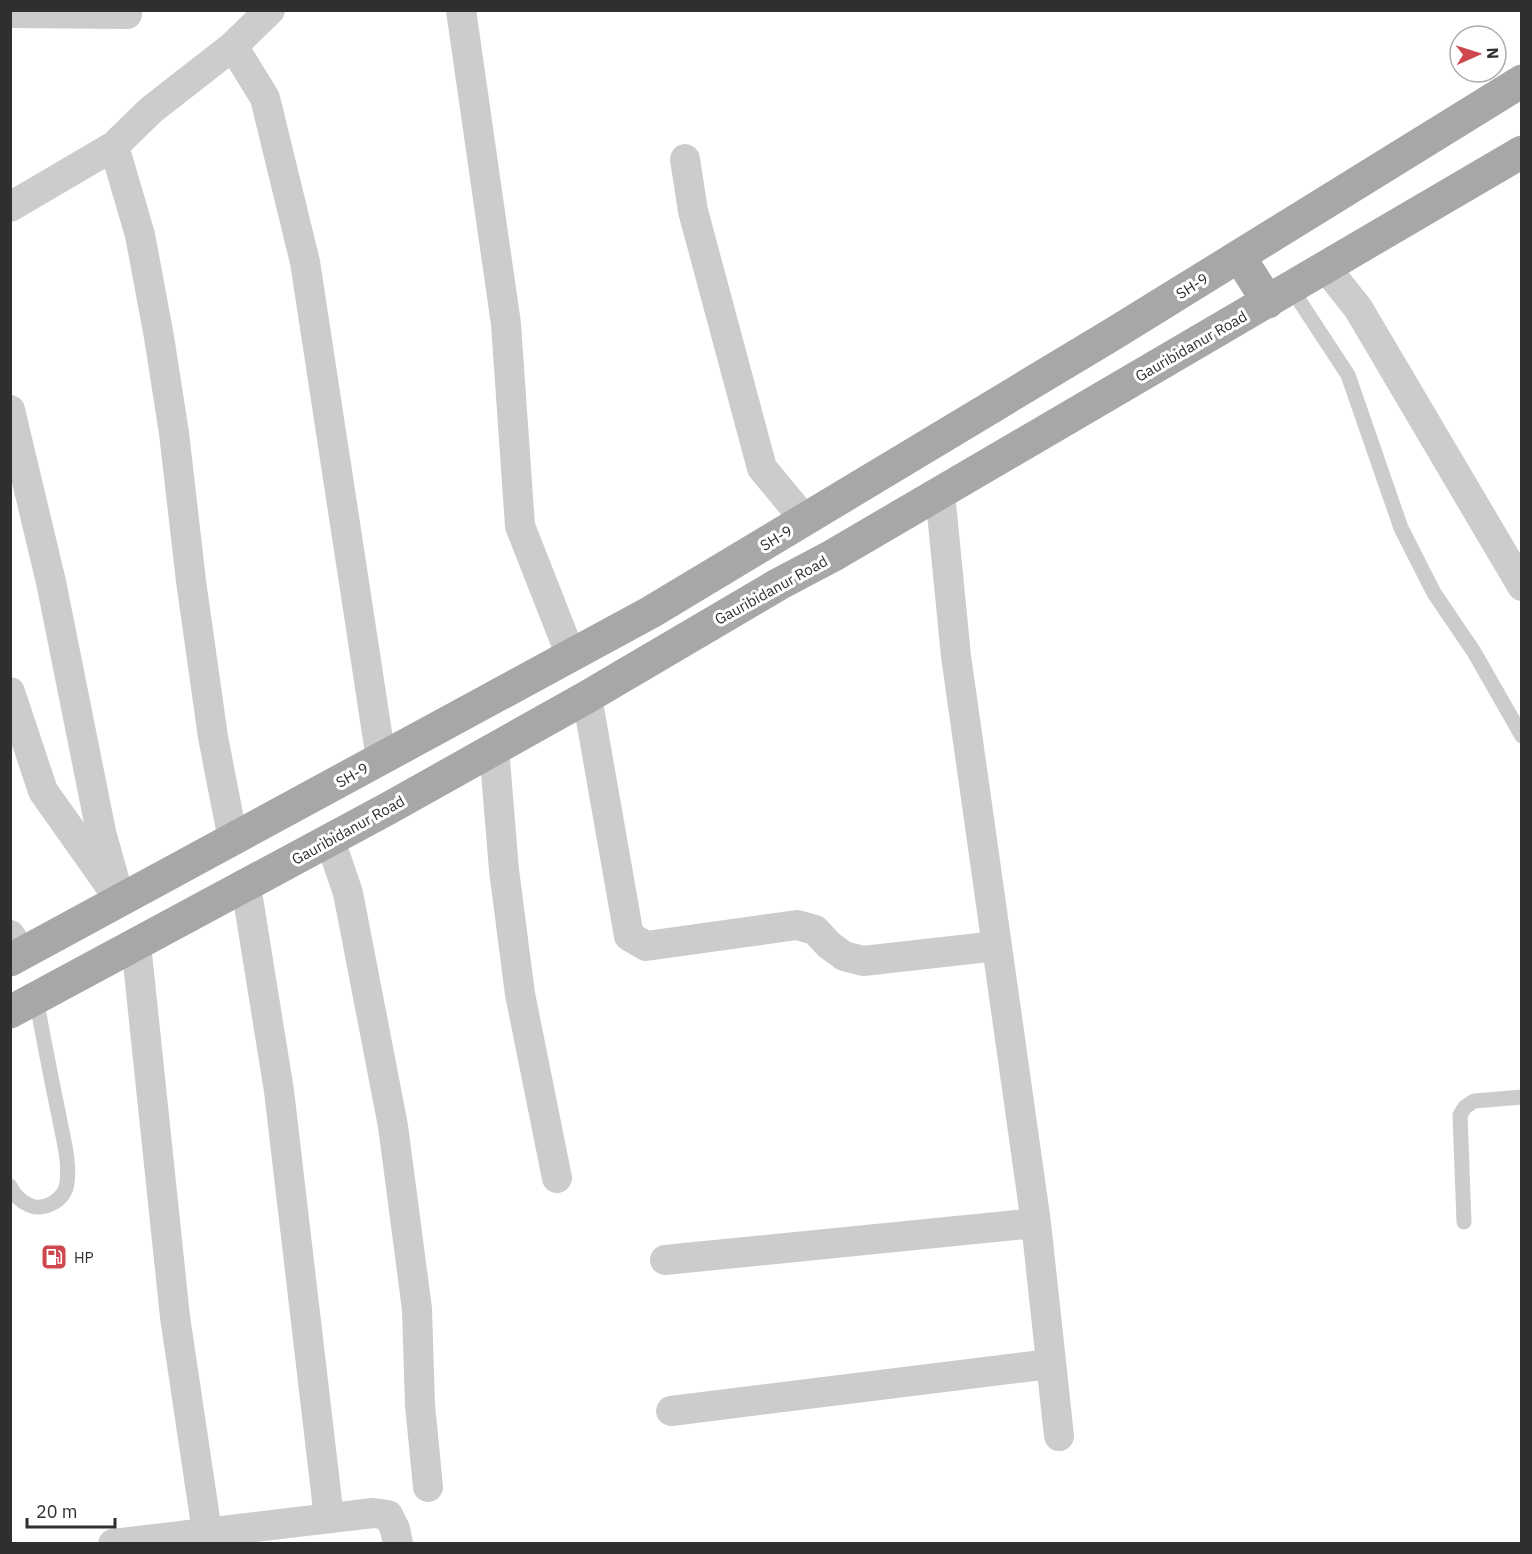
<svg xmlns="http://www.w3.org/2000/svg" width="1532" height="1554" viewBox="0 0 1532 1554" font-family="'IBM Plex Sans',sans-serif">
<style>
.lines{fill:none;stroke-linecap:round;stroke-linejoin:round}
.lane{stroke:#ccc;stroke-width:15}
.street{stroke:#ccc;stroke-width:30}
.primary{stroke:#a7a7a7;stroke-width:33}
.labels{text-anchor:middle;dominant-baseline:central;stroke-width:6;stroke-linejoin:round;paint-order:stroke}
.street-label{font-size:15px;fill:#2f2f2f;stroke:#fff}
.poi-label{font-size:15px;fill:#2f2f2f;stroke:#fff;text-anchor:start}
</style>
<rect width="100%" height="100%" fill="#fff"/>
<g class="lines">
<!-- lane -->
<path class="lane" d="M1291,288L1348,375L1401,528L1434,593L1474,652L1522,736
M10,1186C14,1195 20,1201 29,1205C44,1212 65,1200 67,1183C70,1159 62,1134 58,1111C50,1073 43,1036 36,998
M1464,1222L1460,1115L1465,1107L1474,1101L1522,1097"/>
<!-- street -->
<path class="street" d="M461,10L506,324L520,526L571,656
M10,13L127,14
M233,46L265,98L305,262L381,759
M114,146L140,235L159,337L174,433L191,581L213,737L233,840
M685,159L693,211L762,468L805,520
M10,207L114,146L151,110L233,46L270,10
M1326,268L1358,308L1522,586
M10,410L51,582L101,832L120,900
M940,493L956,656L1036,1223L1059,1436
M10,692L43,791L108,883
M587,697L629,936L646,946L797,925L815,930L829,945L844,956L863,961L997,946
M494,748L504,870L520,994L557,1178
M330,840L348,893L393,1126L417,1309L420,1405L428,1487
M246,886L279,1091L329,1518
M10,935L22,953
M136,944L175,1317L207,1532
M665,1260L1036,1223
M671,1411L1050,1364
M113,1544L373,1513L388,1515L395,1529L398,1544"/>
<!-- primary -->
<path class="primary" d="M1239,256L1268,302
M10,960L651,612L1113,334L1522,81
M10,1012L389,808L587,697L779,584L832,556L1522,152"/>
</g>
<!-- icons -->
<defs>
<g id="fuel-square" transform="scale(1.35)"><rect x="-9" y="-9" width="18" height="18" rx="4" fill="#cf474e" stroke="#fff"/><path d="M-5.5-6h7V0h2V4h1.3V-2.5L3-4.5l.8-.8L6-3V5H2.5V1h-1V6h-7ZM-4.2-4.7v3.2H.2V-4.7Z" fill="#fff"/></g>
</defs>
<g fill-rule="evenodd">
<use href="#fuel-square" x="54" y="1257"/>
</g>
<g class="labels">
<!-- street labels -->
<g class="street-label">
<text transform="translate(1192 286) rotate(-32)">SH-9</text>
<text transform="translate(1191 346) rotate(-30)">Gauribidanur Road</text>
<text transform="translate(776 538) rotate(-31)">SH-9</text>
<text transform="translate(771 590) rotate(-29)">Gauribidanur Road</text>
<text transform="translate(352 775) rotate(-29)">SH-9</text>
<text transform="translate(348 830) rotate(-29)">Gauribidanur Road</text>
</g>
<!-- poi labels -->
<g class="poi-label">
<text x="74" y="1257">HP</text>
</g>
</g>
<!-- border -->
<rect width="1532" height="1554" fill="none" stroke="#2f2f2f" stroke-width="24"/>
<!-- north arrow -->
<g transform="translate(1478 54) rotate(87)"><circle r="28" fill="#ffffff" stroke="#acacac" stroke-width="1.5"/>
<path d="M0-4.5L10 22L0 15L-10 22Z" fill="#cf474e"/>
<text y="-9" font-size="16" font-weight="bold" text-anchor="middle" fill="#2f2f2f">N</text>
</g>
<!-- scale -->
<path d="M27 1518v9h88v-9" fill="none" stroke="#2f2f2f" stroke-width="3"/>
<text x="36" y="1518" font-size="18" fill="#2f2f2f" stroke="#ffffff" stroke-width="4.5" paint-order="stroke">20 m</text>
</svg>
